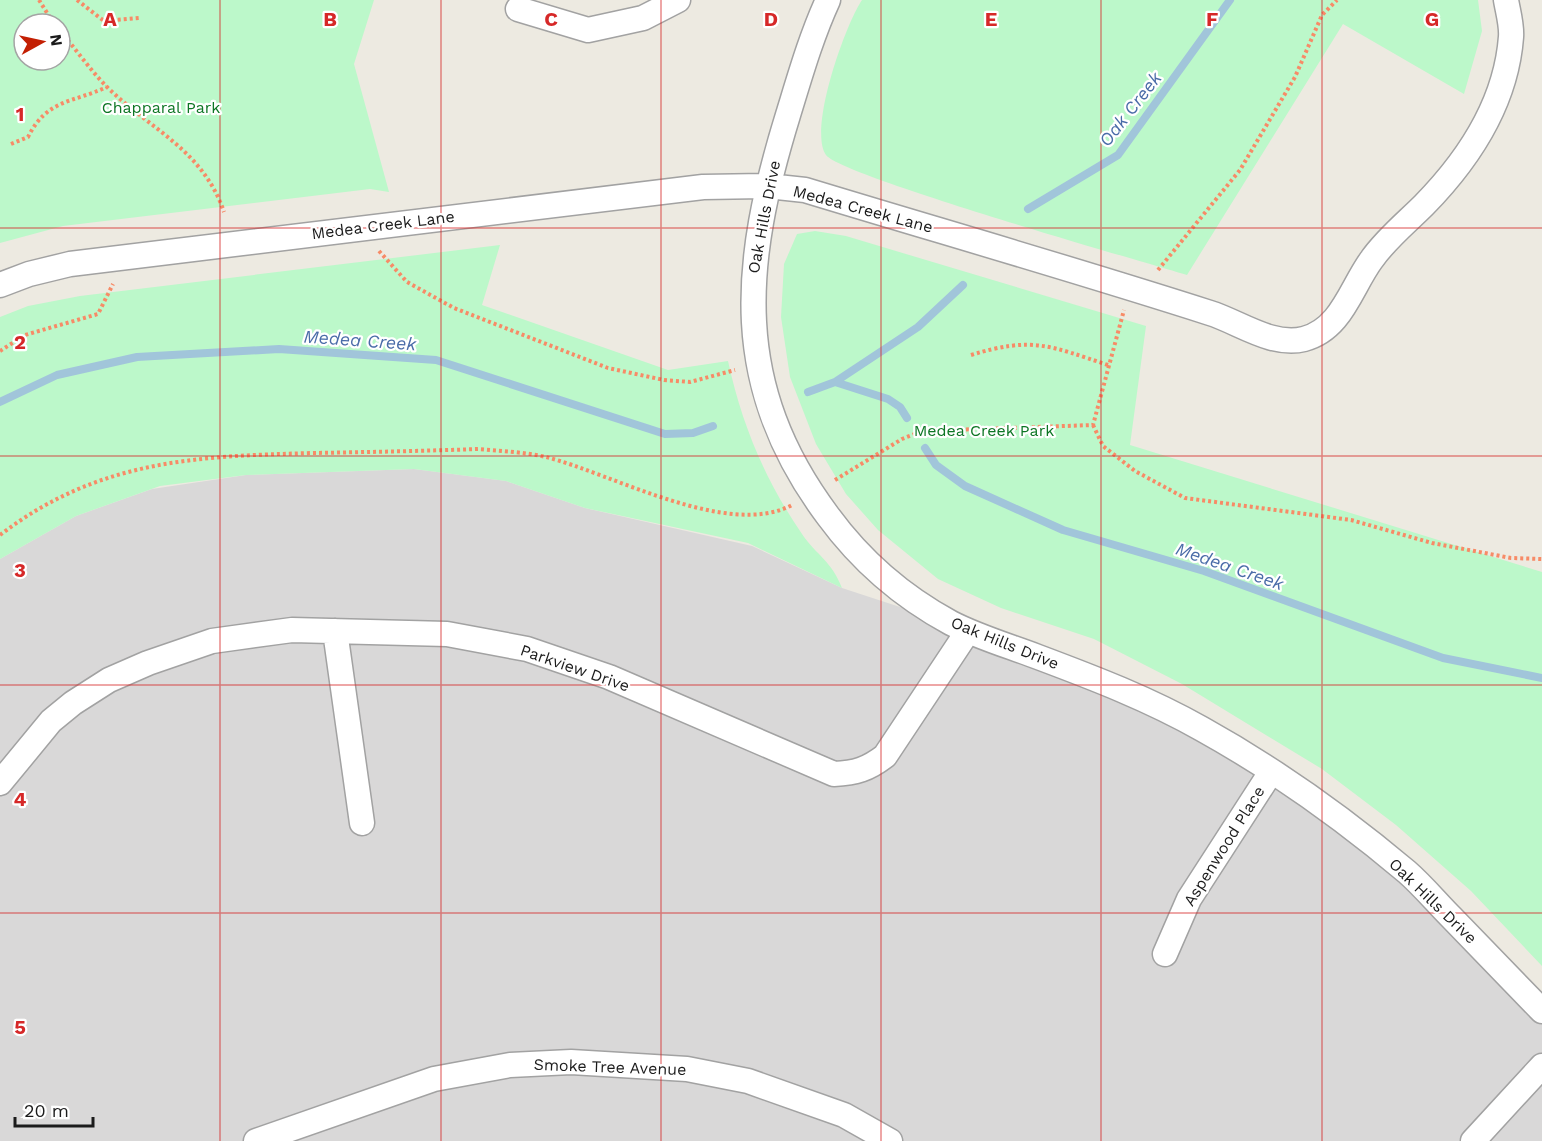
<svg xmlns="http://www.w3.org/2000/svg" width="1542" height="1141" viewBox="0 0 1542 1141" font-family="'Work Sans',sans-serif">
<style>
.residential{fill:#d9d8d8}
.park{fill:#bcf8ca;fill-rule:evenodd}
.lines{fill:none;stroke-linecap:round;stroke-linejoin:round}
.stream{stroke:#a1c5da;stroke-width:8}
.minor-casing{stroke:#a2a2a2;stroke-width:27}
.path{stroke:#f78b67;stroke-width:4;stroke-dasharray:3 3;stroke-linecap:butt}
.minor{stroke:#fff;stroke-width:24}
.grid{fill:none;stroke:#d62828;stroke-width:1.5;stroke-opacity:0.55}
.labels{text-anchor:middle;dominant-baseline:central;stroke-width:4.5;stroke-linejoin:round;paint-order:stroke}
.park-label{font-size:16px;fill:#0d7624;stroke:#fff}
.street-label{font-size:16px;fill:#1b1b1b;stroke:#fff}
.water-label{font-size:18px;font-style:italic;fill:#4a6ca8;stroke:#fff}
.grid-label{font-size:20px;text-anchor:middle;font-weight:bold;fill:#d62828;stroke:#fff;stroke-width:4.5;stroke-linejoin:round;paint-order:stroke}
</style>
<rect width="100%" height="100%" fill="#edeae1"/>
<!-- residential -->
<path class="residential" d="M414,469L506,481L585,508L752,546L842,588L958,626L1134,693L1317,802L1542,1010V1141H0V559L76,516L152,489L246,475Z"/>
<!-- park -->
<path class="park" d="M0,0H374L354,64L389,192L370,189L63,226L0,243ZM24,24H60V60H24Z
M862,0H1478L1482,31L1464,94L1343,24L1187,275C1141,261 841,176 826,155C808,130 845,25 862,0Z
M815,231L846,236L1146,326L1130,445L1542,572V966L1471,891L1396,825L1322,769L1182,684L1094,639L1001,608L938,579L878,530L846,494L816,444L790,377L781,317L784,264L797,234Z
M500,245L482,305L668,370L728,361C742,425 765,480 802,534C817,556 831,560 842,588L748,543L585,508L506,481L414,469L246,475L160,486L76,516L0,559V317L28,306L80,296Z"/>
<g class="lines">
<!-- stream -->
<path class="stream" d="M1028,209L1118,155L1230,0
M835,382L918,327L963,285
M808,392L835,382L888,399L900,407L907,418
M0,402L57,375L137,357L279,349L436,360L665,434L693,433L713,426
M925,448L936,465L965,486L1063,530L1204,571L1443,658L1542,678"/>
<!-- minor casing -->
<g class="minor-casing">
<path id="minor" d="M828,0C811,37 800,76 788,115C742,264 730,385 828,516C861,561 901,596 951,623C978,637 1009,646 1038,657C1094,678 1149,699 1202,729C1274,769 1344,819 1407,872C1423,886 1437,903 1452,918C1482,949 1512,980 1542,1011
M518,9L588,30L643,18L678,0
M0,285L29,274L70,264L703,187L768,186L805,190C940,231 1076,270 1210,313C1239,322 1272,347 1304,339C1342,329 1351,287 1372,259C1386,239 1407,222 1424,205C1469,159 1506,104 1511,37C1512,25 1508,12 1506,0
M335,631L362,823
M0,783L51,721L73,703L109,680L148,663L212,641L292,630L447,634L527,649L609,677L834,774C856,773 868,769 885,756L968,631
M1165,954L1189,899L1271,772
M256,1141L434,1079L510,1065L571,1062L687,1069L748,1081L844,1115L890,1141
M1473,1141L1542,1066"/>
</g>
<!-- path -->
<path class="path" d="M39,0L54,24
M77,0L104,21L139,18
M60,31C76,49 90,70 107,87C151,130 203,150 224,212
M11,144L28,137C47,99 72,103 107,87
M379,251L407,282L454,308L608,368L664,380L690,382L735,370
M1158,270L1240,170L1295,77L1322,15L1337,0
M0,351L25,335L98,314L113,284
M971,355C1033,336 1050,346 1108,365
M1093,425L1103,446L1135,471L1185,498L1351,520L1432,543L1511,558L1542,559
M835,480L902,439L922,431L1093,425L1124,310
M0,535C98,460 196,456 314,453C369,452 424,451 478,449C501,451 524,452 546,457C613,474 728,539 792,505"/>
<!-- minor -->
<use href="#minor" class="minor"/>
</g>
<!-- grid -->
<path class="grid" d="M220,0V1141M441,0V1141M661,0V1141M881,0V1141M1101,0V1141M1322,0V1141M0,228H1542M0,456H1542M0,685H1542M0,913H1542"/>
<g class="labels">
<!-- park labels -->
<g class="park-label">
<text x="161" y="107">Chapparal Park</text>
<text x="984" y="430">Medea Creek Park</text>
</g>
<!-- street labels -->
<g class="street-label">
<text transform="translate(863 209) rotate(15)">Medea Creek Lane</text>
<text transform="translate(764 217) rotate(-79)">Oak Hills Drive</text>
<text transform="translate(383 225) rotate(-7)">Medea Creek Lane</text>
<text transform="translate(1005 643) rotate(22)">Oak Hills Drive</text>
<text transform="translate(575 668) rotate(19)">Parkview Drive</text>
<text transform="translate(1224 846) rotate(-58)">Aspenwood Place</text>
<text transform="translate(1433 901) rotate(44)">Oak Hills Drive</text>
<text transform="translate(610 1067) rotate(2)">Smoke Tree Avenue</text>
</g>
<!-- water labels -->
<g class="water-label">
<text transform="translate(1130 109) rotate(-52)">Oak Creek</text>
<text transform="translate(360 340) rotate(4)">Medea Creek</text>
<text transform="translate(1230 566) rotate(19)">Medea Creek</text>
</g>
</g>
<g class="grid-label">
<text x="110" y="26">A</text>
<text x="330" y="26">B</text>
<text x="551" y="26">C</text>
<text x="771" y="26">D</text>
<text x="991" y="26">E</text>
<text x="1212" y="26">F</text>
<text x="1432" y="26">G</text>
<text x="20" y="121">1</text>
<text x="20" y="349">2</text>
<text x="20" y="577">3</text>
<text x="20" y="806">4</text>
<text x="20" y="1034">5</text>
</g>
<!-- north arrow -->
<g transform="translate(42 42) rotate(82)"><circle r="28" fill="#ffffff" stroke="#a4a4a4" stroke-width="1.5"/>
<path d="M0-4.5L10 22L0 15L-10 22Z" fill="#c31f03"/>
<text y="-9" font-size="16" font-weight="bold" text-anchor="middle" fill="#1b1b1b">N</text>
</g>
<!-- scale -->
<path d="M15 1117v9h78v-9" fill="none" stroke="#1b1b1b" stroke-width="3"/>
<text x="24" y="1117" font-size="18" fill="#1b1b1b" stroke="#ffffff" stroke-width="4.5" paint-order="stroke">20 m</text>
</svg>
